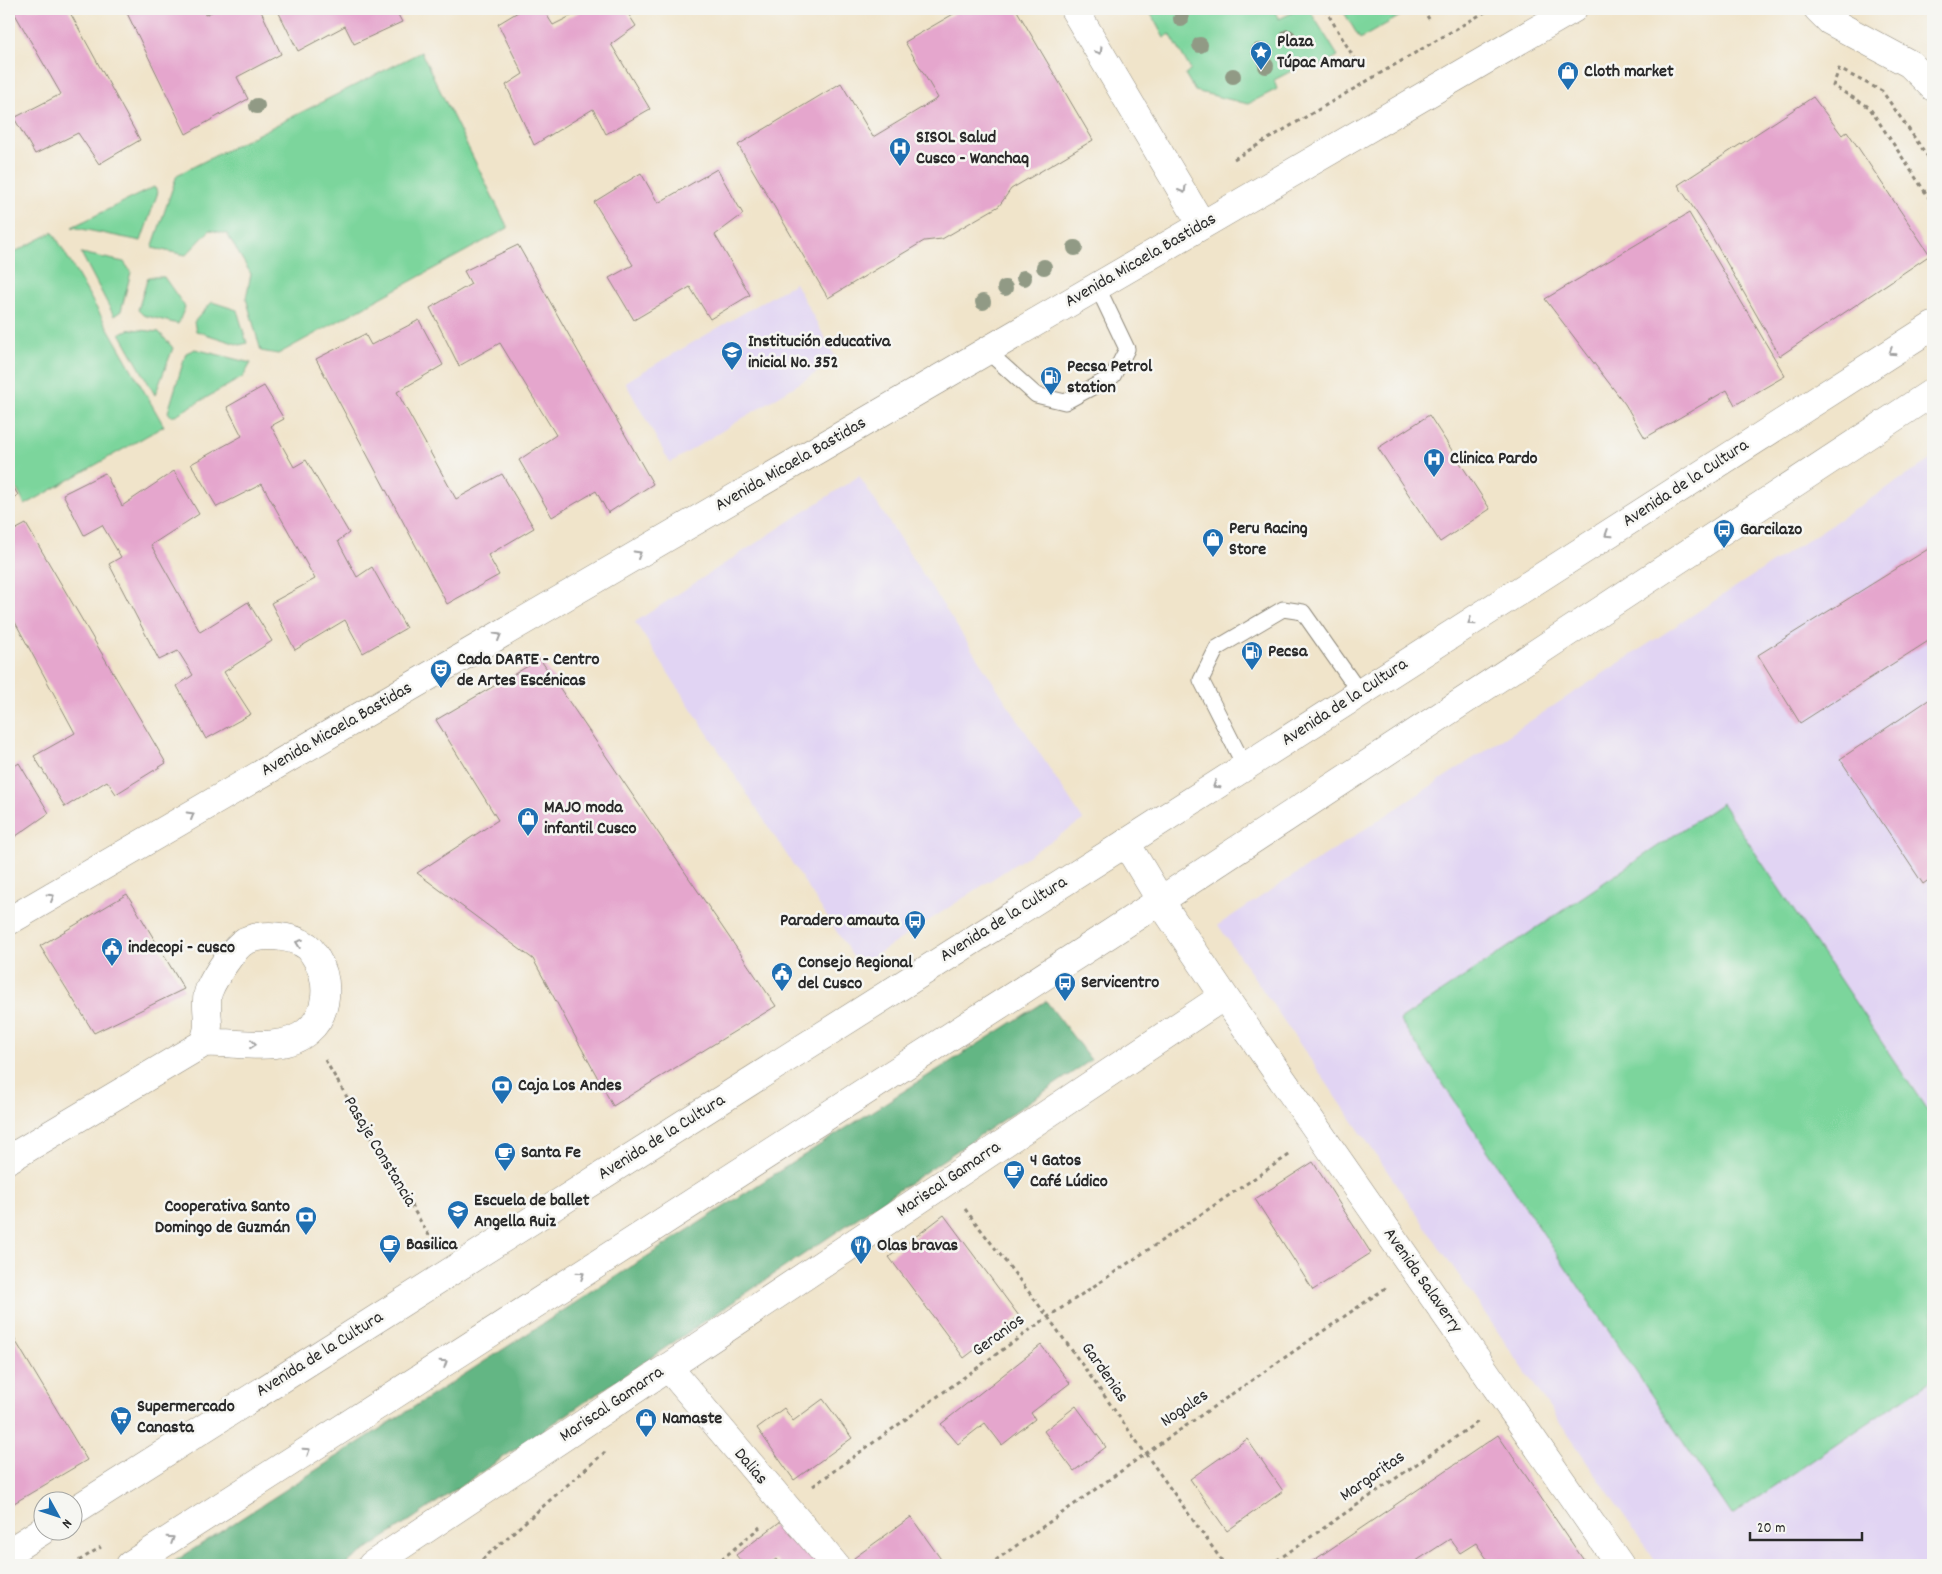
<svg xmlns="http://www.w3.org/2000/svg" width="1942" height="1574" viewBox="0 0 1942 1574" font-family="Dekko,sans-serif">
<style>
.built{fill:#e1d4f3}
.green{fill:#7bd59c;stroke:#538064}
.forest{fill:#64b684;stroke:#487058}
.building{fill:#e5a6cd}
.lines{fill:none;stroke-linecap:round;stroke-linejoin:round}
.service-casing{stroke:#8e887a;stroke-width:17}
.minor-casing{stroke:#8e887a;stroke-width:29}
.primary-casing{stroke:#8e887a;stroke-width:29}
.path{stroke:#8e887a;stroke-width:3;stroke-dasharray:4 4;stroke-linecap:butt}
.service{stroke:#fff;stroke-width:15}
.minor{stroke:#fff;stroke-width:28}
.primary{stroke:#fff;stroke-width:28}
.tree{fill:#919a85}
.oneway{stroke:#a0a0a0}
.labels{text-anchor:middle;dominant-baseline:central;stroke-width:5;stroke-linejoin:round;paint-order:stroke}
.poi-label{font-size:18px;font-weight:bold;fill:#2b2b2b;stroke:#f6f6f2;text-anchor:start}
.street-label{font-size:18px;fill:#2b2b2b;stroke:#f6f6f2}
</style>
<rect width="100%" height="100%" fill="#f6f6f2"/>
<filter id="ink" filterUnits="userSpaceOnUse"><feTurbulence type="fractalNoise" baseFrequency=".02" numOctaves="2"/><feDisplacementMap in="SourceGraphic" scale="10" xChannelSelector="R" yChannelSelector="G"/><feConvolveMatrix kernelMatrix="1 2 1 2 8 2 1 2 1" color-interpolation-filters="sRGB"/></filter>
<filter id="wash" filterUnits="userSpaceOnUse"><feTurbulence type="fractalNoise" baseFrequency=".0096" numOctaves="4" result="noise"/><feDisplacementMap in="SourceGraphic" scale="20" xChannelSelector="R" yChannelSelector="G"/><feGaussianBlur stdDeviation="1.12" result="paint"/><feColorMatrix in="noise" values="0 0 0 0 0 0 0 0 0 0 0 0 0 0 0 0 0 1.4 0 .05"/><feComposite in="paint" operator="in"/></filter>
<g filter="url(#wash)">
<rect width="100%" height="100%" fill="#f0e4ca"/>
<!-- built -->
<path class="built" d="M795,283L837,360L670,463L625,382Z
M1933,458V1565H1658L1218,925Z
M859,476L1083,820L859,966L635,622Z"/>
<!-- green -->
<path class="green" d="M1155,9H1273L1279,19L1300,9H1309L1338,56L1313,70L1307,63L1274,80L1277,89L1248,104L1195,91L1185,74L1191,70L1170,34L1164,38L1151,14L1155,11Z
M1342,9H1405L1407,12L1360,39Z
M421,52L508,228L278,354L261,351L246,298L251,274L227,234L210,230L186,255L152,248L177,175Z
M154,187L158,192L141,241L72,227Z
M53,232L164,426L25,505L9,474V255Z
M81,253L124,262L131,272L121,311L114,316Z
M148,277H164L185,307L178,324L143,315L138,310Z
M212,302L237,310L247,343L240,345L196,331L194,322Z
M131,329L159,332L173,348L155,395L120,333Z
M195,349L251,363L243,377L172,417L168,412L186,353Z
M1722,803L1933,1119V1379L1732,1515L1400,1020Z"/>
<!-- forest -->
<path class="forest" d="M1046,1001L1091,1060L344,1565H169L874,1110Z"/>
<g id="blocks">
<!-- building -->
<path class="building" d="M12,9H68L140,140L99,164L78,133L35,154L14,118L61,94Z
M125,9H202L205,15L218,9H260L281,54L237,77L248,99L186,134Z
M277,9H395L402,22L354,44L345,26L298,51Z
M523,9H543L553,25L585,9H625L636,26L611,44L650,109L606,134L593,109L534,145L506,85L523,74L498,24Z
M962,9H1016L1093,140L1011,189L999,206L942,239L924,241L828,298L738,145L841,83L873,137L938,98L905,42Z
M1813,97L1842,135L1847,131L1930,255L1780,356L1708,230L1678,185Z
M717,169L743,214L715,235L750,295L710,319L690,287L634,320L609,278L633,265L594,202L641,173L658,203Z
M1689,213L1785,376L1735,405L1727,390L1645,438L1625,404L1545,299Z
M518,245L653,484L608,513L596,491L552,517L519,460L556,435L500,343L459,366L430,308L471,284L464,271Z
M419,320L443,365L397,392L456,499L502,474L534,528L488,555L499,575L447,604L316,359L365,334L371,345Z
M264,386L284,419L271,426L294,467L306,460L349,533L338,541L357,577L372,567L406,628L363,653L345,620L295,650L271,603L315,579L262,484L217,507L191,464L242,436L227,407Z
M1429,415L1490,509L1440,542L1378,448Z
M174,471L199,514L151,545L200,632L248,602L272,641L224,672L251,714L206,739L177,686L193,675L178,651L159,660L109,564L121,557L102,525L84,535L63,494L105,473L122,506Z
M9,479L18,495L9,500Z
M26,524L166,763L116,794L107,781L65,807L34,756L75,733L15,622L9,625V533Z
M1933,546V638L1800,723L1758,655Z
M540,659L776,1006L613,1106L533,959L417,873L498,820L436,720Z
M1933,697V877L1923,884L1840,759Z
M19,763L49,813L9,841V770Z
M127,894L184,989L94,1033L40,946Z
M1313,1162L1371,1253L1313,1290L1255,1199Z
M944,1215L1019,1316L964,1358L889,1257Z
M9,1330L87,1460L9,1506Z
M1041,1345L1070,1383L1031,1413L1035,1419L1002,1445L985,1423L958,1444L941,1424Z
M823,1399L852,1438L794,1480L757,1428L784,1408L793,1421Z
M1076,1406L1106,1447L1074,1471L1044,1431Z
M1498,1435L1587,1565H1491L1476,1543L1460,1553L1450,1539L1410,1565H1307Z
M1247,1439L1283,1491L1227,1531L1190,1479Z
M911,1517L945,1565H859L854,1558Z
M785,1518L818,1561L813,1565H781L776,1559L768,1565H744L736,1555Z"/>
</g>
</g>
<g filter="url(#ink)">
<use href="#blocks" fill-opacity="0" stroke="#8e887a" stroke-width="1"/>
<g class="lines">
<!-- service casing -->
<g class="service-casing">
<path id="service" d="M987,351L1036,395L1065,402L1113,376L1127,349L1097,286
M1245,767L1201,680L1217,648L1283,609L1303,612L1360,693"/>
</g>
<!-- minor casing -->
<g class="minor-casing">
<path id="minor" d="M1074,9L1202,225
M1818,9L1830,21L1910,64L1933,87
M1126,843L1170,916L1224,996L1620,1565
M9,921L1573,9
M9,1159L204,1043C236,1041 282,1054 308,1031C329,1013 330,980 316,958C314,955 311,949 307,946C291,935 262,933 245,941C233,948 214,978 209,990C205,1000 208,1014 208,1025C208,1031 205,1037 204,1043
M668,1367L835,1565
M372,1565L1224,996"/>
</g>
<!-- primary casing -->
<g class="primary-casing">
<path id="primary" d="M72,1512L1126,843L1933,326
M9,1552L42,1531
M130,1565L1111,933L1933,392"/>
</g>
<!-- path -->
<path class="path" d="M1325,9L1357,63
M1423,9L1429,19
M1234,159L1490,9
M1933,164L1882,91L1839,69L1833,86L1869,107L1933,204
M325,1060L434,1244
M965,1209L1048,1317L1225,1565
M813,1486L1048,1317L1292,1153
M72,1565L101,1547
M476,1565L605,1452
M715,1565L760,1527
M989,1565L1145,1454L1387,1287
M1270,1565L1479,1421"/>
<!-- service -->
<use href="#service" class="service"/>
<!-- minor -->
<use href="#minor" class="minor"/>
<!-- primary -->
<use href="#primary" class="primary"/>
</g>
<!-- trees -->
<g class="tree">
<circle cx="1181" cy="19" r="8"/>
<circle cx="1288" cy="37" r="8"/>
<circle cx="1200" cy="45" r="8"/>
<circle cx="1259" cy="51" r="8"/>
<circle cx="1266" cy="66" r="8"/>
<circle cx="1233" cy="76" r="8"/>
<circle cx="257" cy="106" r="8"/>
<circle cx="1075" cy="248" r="8"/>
<circle cx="1044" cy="267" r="8"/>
<circle cx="1024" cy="278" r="8"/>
<circle cx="1005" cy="288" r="8"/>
<circle cx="983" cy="302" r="8"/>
</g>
<!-- one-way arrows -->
<defs><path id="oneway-chevron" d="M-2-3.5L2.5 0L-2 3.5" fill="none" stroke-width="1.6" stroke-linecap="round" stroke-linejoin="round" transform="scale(1.25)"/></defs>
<g class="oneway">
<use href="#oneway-chevron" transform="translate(1099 51) rotate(59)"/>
<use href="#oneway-chevron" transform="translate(1183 190) rotate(60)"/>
<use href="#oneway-chevron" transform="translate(1892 352) rotate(147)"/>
<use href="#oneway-chevron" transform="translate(1608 534) rotate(147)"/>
<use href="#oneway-chevron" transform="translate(638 554) rotate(-30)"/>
<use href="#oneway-chevron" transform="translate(1471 622) rotate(147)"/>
<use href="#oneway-chevron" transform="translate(498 636) rotate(-30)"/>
<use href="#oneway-chevron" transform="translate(1216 785) rotate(147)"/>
<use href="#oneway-chevron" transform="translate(191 815) rotate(-30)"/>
<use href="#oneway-chevron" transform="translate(51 897) rotate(-30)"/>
<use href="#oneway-chevron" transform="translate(299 943) rotate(-159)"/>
<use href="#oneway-chevron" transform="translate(253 1044) rotate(6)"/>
<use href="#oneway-chevron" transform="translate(581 1275) rotate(-33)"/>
<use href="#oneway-chevron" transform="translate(444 1363) rotate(-33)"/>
<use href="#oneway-chevron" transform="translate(307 1451) rotate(-33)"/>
<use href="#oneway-chevron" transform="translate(171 1539) rotate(-33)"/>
</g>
</g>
<!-- icons -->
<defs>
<g id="sight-pin" transform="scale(1.125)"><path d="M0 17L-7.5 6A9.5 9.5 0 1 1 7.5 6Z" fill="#1f6fb2" stroke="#f6f6f2"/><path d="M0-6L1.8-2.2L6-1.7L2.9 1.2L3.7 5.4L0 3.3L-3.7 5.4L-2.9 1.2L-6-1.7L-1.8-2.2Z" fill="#fff"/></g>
<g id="shop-pin" transform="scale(1.125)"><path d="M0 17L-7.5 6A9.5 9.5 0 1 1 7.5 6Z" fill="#1f6fb2" stroke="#f6f6f2"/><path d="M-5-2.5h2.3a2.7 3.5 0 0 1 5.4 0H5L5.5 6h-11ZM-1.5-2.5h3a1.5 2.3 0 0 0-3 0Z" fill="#fff"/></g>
<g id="hospital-pin" transform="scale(1.125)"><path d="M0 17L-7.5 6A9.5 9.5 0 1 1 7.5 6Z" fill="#1f6fb2" stroke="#f6f6f2"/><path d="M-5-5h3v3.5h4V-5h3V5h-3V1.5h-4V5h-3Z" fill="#fff"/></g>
<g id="school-pin" transform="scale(1.125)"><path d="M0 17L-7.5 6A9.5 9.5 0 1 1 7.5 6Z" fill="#1f6fb2" stroke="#f6f6f2"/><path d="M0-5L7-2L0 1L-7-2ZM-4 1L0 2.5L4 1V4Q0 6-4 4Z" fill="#fff"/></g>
<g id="fuel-pin" transform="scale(1.125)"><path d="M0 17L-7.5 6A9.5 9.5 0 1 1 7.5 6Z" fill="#1f6fb2" stroke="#f6f6f2"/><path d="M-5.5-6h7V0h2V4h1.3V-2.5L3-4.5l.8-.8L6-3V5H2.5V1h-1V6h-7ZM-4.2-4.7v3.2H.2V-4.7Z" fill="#fff"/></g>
<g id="bus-pin" transform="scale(1.125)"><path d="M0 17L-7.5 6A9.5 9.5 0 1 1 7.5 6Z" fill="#1f6fb2" stroke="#f6f6f2"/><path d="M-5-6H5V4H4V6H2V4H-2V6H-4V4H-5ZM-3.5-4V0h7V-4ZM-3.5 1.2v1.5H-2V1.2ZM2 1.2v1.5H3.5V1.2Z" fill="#fff"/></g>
<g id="theatre-pin" transform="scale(1.125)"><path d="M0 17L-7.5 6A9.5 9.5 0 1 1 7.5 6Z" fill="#1f6fb2" stroke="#f6f6f2"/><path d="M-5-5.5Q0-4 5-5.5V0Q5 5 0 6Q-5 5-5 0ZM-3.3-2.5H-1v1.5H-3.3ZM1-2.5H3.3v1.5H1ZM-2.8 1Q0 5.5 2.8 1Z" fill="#fff"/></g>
<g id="civic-pin" transform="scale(1.125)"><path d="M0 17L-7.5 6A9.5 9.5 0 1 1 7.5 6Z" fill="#1f6fb2" stroke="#f6f6f2"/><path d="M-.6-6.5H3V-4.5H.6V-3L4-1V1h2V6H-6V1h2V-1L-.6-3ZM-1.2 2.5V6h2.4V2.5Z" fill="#fff"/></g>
<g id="bank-pin" transform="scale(1.125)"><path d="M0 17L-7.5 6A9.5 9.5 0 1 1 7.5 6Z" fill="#1f6fb2" stroke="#f6f6f2"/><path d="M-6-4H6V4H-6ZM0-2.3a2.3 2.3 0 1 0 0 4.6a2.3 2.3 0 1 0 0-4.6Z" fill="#fff"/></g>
<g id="cafe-pin" transform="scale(1.125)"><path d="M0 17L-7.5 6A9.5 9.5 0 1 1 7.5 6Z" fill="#1f6fb2" stroke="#f6f6f2"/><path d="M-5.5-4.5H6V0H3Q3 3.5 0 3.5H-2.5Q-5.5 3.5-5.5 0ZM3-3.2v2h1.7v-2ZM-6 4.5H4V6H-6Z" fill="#fff"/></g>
<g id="restaurant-pin" transform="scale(1.125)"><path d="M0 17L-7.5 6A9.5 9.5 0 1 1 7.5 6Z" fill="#1f6fb2" stroke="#f6f6f2"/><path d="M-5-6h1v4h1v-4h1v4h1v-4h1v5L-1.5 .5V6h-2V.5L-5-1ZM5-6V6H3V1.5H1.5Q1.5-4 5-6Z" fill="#fff"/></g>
<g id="supermarket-pin" transform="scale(1.125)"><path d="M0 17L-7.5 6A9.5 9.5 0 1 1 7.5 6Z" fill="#1f6fb2" stroke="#f6f6f2"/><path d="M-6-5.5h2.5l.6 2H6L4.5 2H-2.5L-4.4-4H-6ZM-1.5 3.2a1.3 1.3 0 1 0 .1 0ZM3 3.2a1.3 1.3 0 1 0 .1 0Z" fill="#fff"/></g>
</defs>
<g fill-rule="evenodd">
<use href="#sight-pin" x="1261" y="52"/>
<use href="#shop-pin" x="1568" y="72"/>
<use href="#hospital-pin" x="900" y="148"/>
<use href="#school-pin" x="732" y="352"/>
<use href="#fuel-pin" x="1051" y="377"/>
<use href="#hospital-pin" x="1434" y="459"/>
<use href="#bus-pin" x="1724" y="530"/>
<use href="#shop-pin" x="1213" y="539"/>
<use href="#fuel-pin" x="1252" y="652"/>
<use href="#theatre-pin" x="441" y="670"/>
<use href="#shop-pin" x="528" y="818"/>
<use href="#bus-pin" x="915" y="921"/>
<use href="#civic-pin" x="112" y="948"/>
<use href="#civic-pin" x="782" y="973"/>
<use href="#bus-pin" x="1065" y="983"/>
<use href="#bank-pin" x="502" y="1086"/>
<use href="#cafe-pin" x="505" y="1153"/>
<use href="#cafe-pin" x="1014" y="1171"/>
<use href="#school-pin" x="458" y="1211"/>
<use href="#bank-pin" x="306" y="1217"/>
<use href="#cafe-pin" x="390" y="1245"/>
<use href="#restaurant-pin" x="861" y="1246"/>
<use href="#supermarket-pin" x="121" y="1417"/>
<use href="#shop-pin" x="646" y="1419"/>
</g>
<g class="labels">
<!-- poi labels -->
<g class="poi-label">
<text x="1277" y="42">Plaza<tspan x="1277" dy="21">Túpac Amaru</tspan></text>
<text x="1584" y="72">Cloth market</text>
<text x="916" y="138">SISOL Salud<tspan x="916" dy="21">Cusco - Wanchaq</tspan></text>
<text x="748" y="342">Institución educativa<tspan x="748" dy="21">inicial No. 352</tspan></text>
<text x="1067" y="367">Pecsa Petrol<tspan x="1067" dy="21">station</tspan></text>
<text x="1450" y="459">Clinica Pardo</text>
<text x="1229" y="529">Peru Racing<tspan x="1229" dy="21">Store</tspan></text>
<text x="1740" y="530">Garcilazo</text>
<text x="1268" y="652">Pecsa</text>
<text x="457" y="660">Cada DARTE - Centro<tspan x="457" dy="21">de Artes Escénicas</tspan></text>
<text x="544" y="808">MAJO moda<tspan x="544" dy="21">infantil Cusco</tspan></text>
<text x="899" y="921" text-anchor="end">Paradero amauta</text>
<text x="128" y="948">indecopi - cusco</text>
<text x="798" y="963">Consejo Regional<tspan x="798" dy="21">del Cusco</tspan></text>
<text x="1081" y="983">Servicentro</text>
<text x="518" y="1086">Caja Los Andes</text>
<text x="521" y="1153">Santa Fe</text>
<text x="1030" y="1161">4 Gatos<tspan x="1030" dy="21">Café Lúdico</tspan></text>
<text x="474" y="1201">Escuela de ballet<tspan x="474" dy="21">Angella Ruiz</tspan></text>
<text x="290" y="1207" text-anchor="end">Cooperativa Santo<tspan x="290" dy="21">Domingo de Guzmán</tspan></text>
<text x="406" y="1245">Basilica</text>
<text x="877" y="1246">Olas bravas</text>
<text x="137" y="1407">Supermercado<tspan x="137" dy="21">Canasta</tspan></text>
<text x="662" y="1419">Namaste</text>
</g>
<!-- street labels -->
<g class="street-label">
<text transform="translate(1141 261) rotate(-30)">Avenida Micaela Bastidas</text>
<text transform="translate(791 465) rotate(-30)">Avenida Micaela Bastidas</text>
<text transform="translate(1686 484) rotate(-33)">Avenida de la Cultura</text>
<text transform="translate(1345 703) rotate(-33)">Avenida de la Cultura</text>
<text transform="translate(337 730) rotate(-30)">Avenida Micaela Bastidas</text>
<text transform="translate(1004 920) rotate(-32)">Avenida de la Cultura</text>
<text transform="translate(662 1138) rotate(-32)">Avenida de la Cultura</text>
<text transform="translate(379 1152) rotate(59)">Pasaje Constancia</text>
<text transform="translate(949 1180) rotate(-34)">Mariscal Gamarra</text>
<text transform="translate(1422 1281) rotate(55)">Avenida Salaverry</text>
<text transform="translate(999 1336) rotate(-36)">Geranios</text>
<text transform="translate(320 1355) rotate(-32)">Avenida de la Cultura</text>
<text transform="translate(1104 1373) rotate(55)">Gardenias</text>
<text transform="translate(612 1405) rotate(-34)">Mariscal Gamarra</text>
<text transform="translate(1185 1409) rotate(-34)">Nogales</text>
<text transform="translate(750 1467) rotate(50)">Dalias</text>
<text transform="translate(1373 1477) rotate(-35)">Margaritas</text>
</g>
</g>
<!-- margin -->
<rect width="1942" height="1574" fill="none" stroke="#f6f6f2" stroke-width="30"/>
<!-- north arrow -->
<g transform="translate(58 1516) rotate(130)"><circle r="24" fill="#f6f6f2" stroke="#a5a5a2"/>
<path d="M0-4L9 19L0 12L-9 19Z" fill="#1f6fb2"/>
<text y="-8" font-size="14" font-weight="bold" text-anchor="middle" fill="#2b2b2b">N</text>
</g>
<!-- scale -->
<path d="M1750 1532v8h112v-8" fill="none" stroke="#2b2b2b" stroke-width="2.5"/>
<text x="1757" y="1532" font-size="15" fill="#2b2b2b" stroke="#f6f6f2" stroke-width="4" paint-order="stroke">20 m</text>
</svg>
